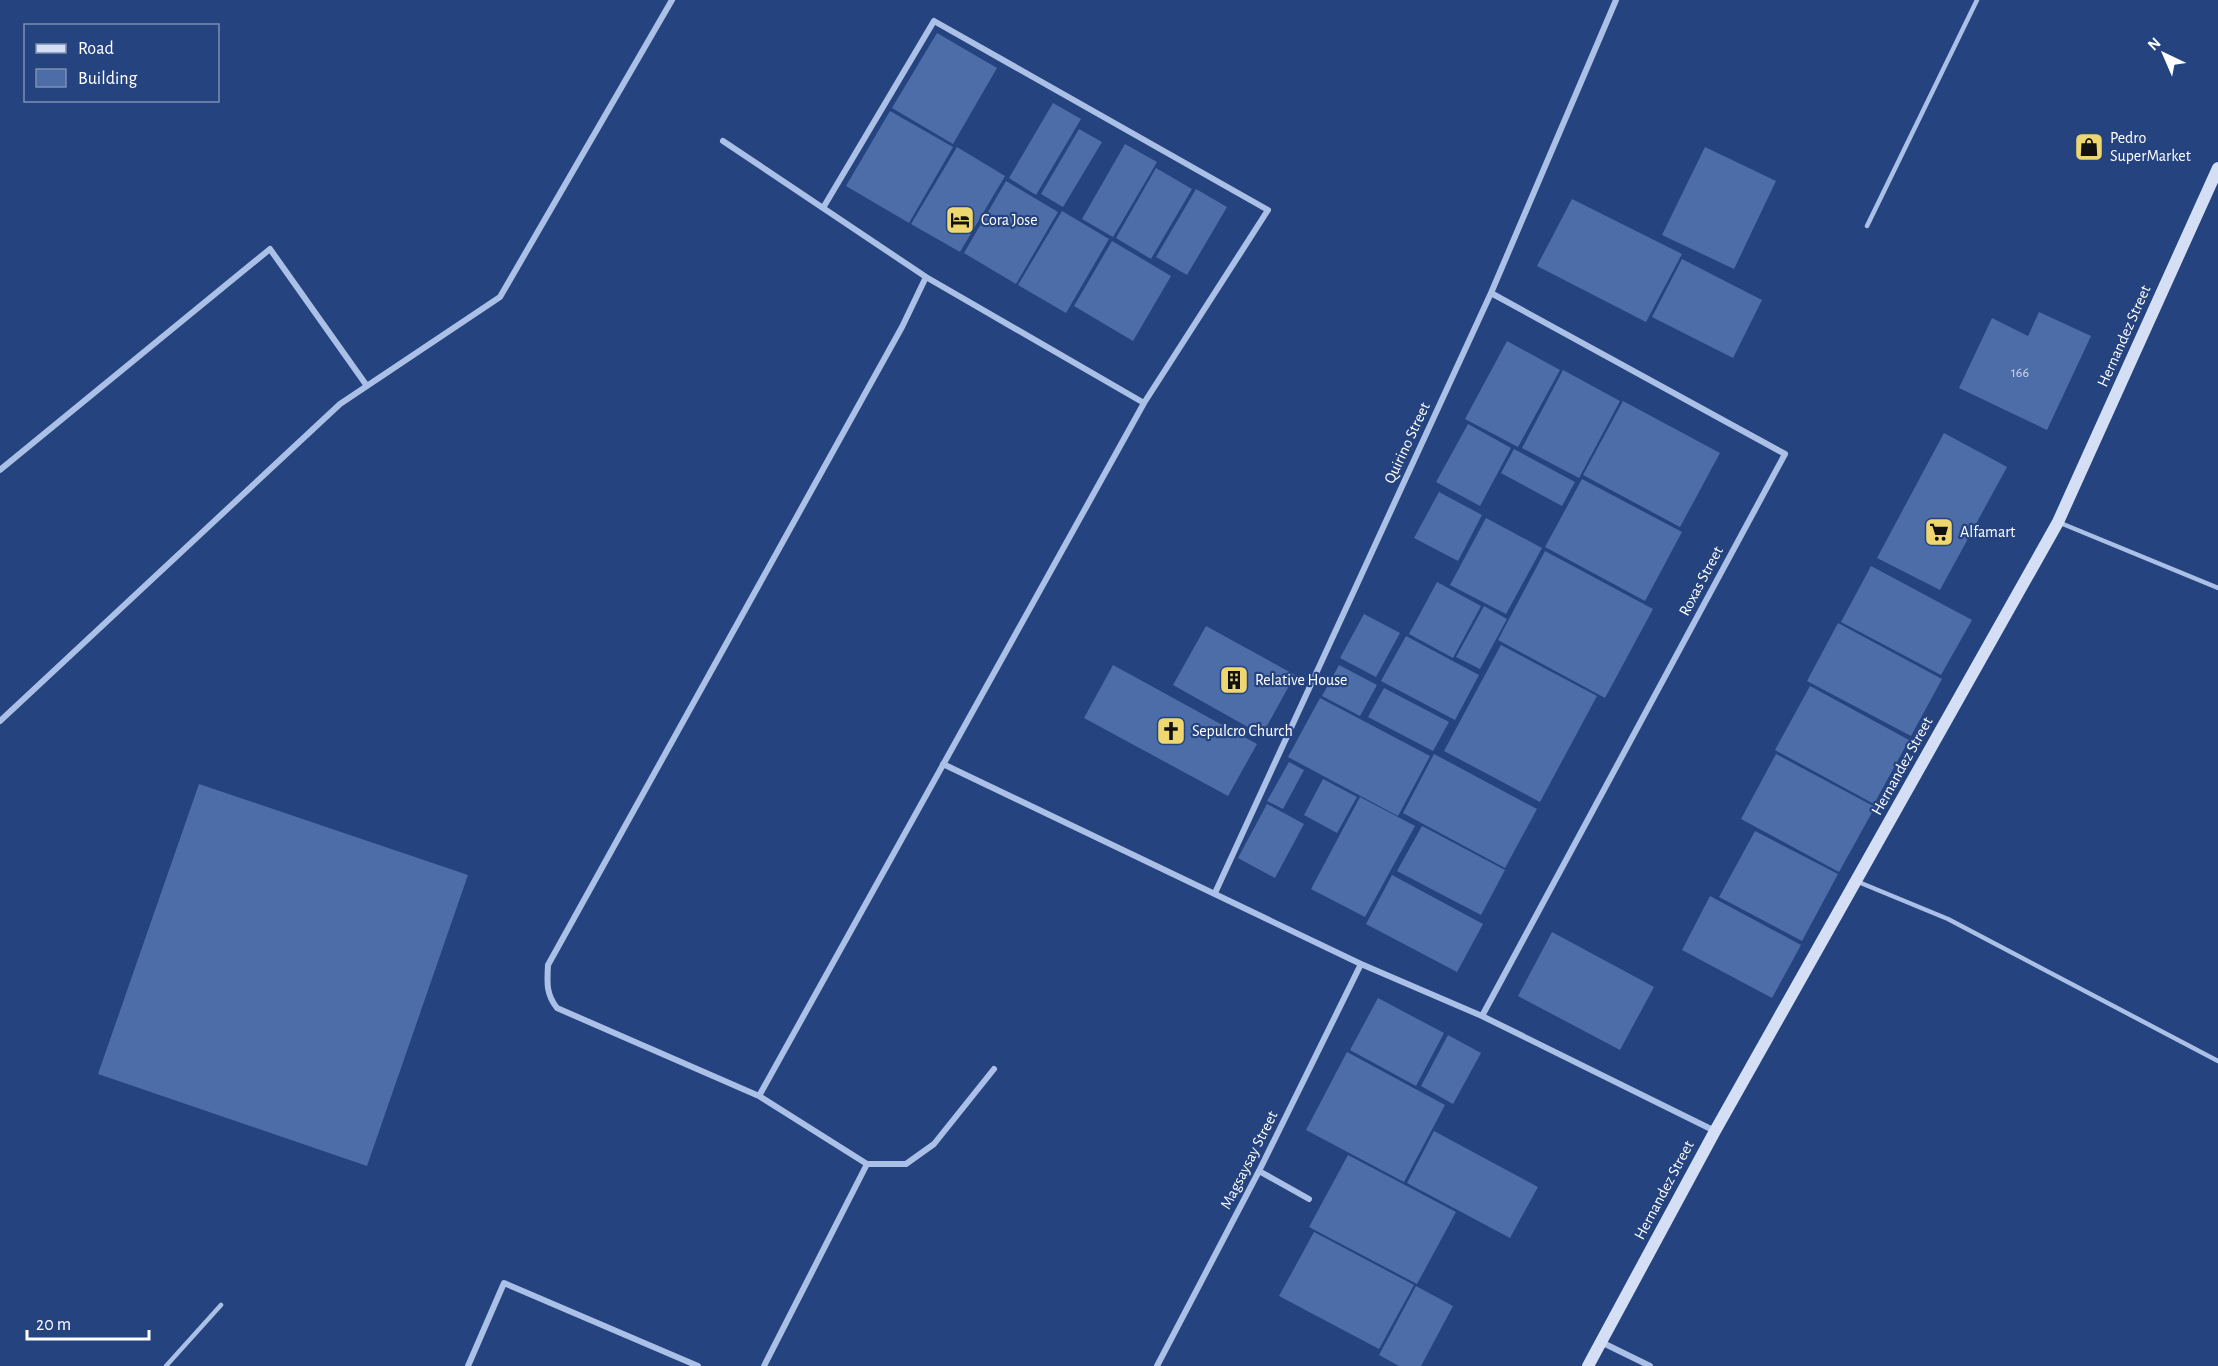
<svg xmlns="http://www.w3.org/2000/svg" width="2218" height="1366" viewBox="0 0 2218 1366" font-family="'Alegreya Sans',sans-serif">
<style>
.building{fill:#4d6da8}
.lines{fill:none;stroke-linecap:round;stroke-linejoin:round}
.lane{stroke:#abc0e6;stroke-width:4.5}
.street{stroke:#abc0e6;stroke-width:6}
.secondary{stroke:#d4dff5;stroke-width:12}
.labels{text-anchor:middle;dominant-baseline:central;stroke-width:4.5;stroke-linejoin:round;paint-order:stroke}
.number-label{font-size:14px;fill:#d2dae9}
.poi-label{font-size:16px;fill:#fff;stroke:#25437f;text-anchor:start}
.street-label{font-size:16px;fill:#fff;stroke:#25437f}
</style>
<rect width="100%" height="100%" fill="#25437f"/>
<!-- building -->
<path class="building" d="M937,33L997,68L953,144L892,108Z
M1053,103L1081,119L1036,195L1009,178Z
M890,111L953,147L909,223L846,186Z
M1079,129L1102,142L1063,207L1041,194Z
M1125,144L1157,162L1113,237L1082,219Z
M957,147L1005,176L960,252L911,224Z
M1705,147L1776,181L1734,269L1662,235Z
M1156,168L1192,189L1151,259L1116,238Z
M1006,181L1058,212L1016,284L964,253Z
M1196,189L1227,207L1187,275L1156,257Z
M1572,199L1682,254L1646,322L1537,266Z
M1062,211L1109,239L1066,313L1018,285Z
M1112,241L1171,276L1133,341L1074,306Z
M1682,259L1762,300L1733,358L1652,317Z
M2039,312L2091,336L2047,430L1959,388L1992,318L2028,336Z
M1507,341L1560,370L1518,447L1465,419Z
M1563,370L1620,401L1579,478L1522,448Z
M1623,401L1720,453L1680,527L1583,475Z
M1468,424L1511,448L1480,506L1436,482Z
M1944,433L2007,467L1940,590L1877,558Z
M1514,449L1575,482L1562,506L1501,473Z
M1582,479L1682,532L1645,601L1545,547Z
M1439,492L1482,515L1458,561L1414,538Z
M1486,518L1542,548L1506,614L1450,585Z
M1545,551L1653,609L1605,698L1498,640Z
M1871,566L1972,620L1941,675L1841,622Z
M1437,582L1481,606L1453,658L1409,634Z
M1484,606L1507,619L1480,669L1456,657Z
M1364,614L1400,633L1376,677L1340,658Z
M1838,623L1942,679L1911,736L1807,681Z
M1206,626L1295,675L1262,735L1173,685Z
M1406,636L1479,675L1455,720L1381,681Z
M1501,645L1597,696L1540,802L1444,751Z
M1113,665L1257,744L1228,796L1084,718Z
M1339,665L1377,685L1360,716L1322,696Z
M1810,686L1909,740L1874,804L1775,750Z
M1384,688L1449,722L1433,751L1368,717Z
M1320,698L1430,756L1398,816L1288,757Z
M1434,754L1537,809L1505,868L1403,813Z
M1776,754L1875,807L1839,872L1741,819Z
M1289,762L1304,770L1283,809L1267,801Z
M1323,779L1357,797L1337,833L1304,815Z
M199,784L468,875L367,1166L98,1074Z
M1360,797L1415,826L1365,917L1311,889Z
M1267,804L1304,824L1275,878L1238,858Z
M1422,826L1505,870L1481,915L1397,871Z
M1755,831L1838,874L1802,941L1719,897Z
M1392,875L1483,924L1457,972L1366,924Z
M1710,896L1801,945L1772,998L1682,950Z
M1552,932L1654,987L1620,1050L1518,996Z
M1378,998L1444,1033L1416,1086L1350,1050Z
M1448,1035L1481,1053L1453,1104L1421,1086Z
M1347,1052L1445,1105L1404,1182L1306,1130Z
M1434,1131L1538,1187L1510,1238L1407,1183Z
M1348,1155L1456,1212L1417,1284L1309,1227Z
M1314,1232L1414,1285L1379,1349L1279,1296Z
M1416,1286L1453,1306L1421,1366H1399L1379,1355Z"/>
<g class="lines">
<!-- lane -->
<path class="lane" d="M1867,226L1977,0
M2058,522L2218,588
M1856,881L1948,919L2218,1061
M166,1366L221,1305"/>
<!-- street -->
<path class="street" d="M723,141L926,277
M0,470L270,249L367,386
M0,721L340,404L500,297L672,0
M943,764L1361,964L1482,1016L1715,1131
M1215,893L1491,293L1616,0
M1482,1016L1785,454L1491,293
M759,1096L1144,403L1268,210L934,21L823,208
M867,1164L759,1096L557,1008C546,994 547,983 548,965L902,327L926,277L1144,403
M1259,1171L1309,1199
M1601,1342L1650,1366
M468,1366L504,1283L698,1366
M764,1366L867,1164H906L934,1144L994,1069
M1157,1366L1259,1171L1361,964"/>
<!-- secondary -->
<path class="secondary" d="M1588,1366L1715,1131L2058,522L2218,168"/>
</g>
<!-- icons -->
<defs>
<g id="shop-square" transform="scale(1.5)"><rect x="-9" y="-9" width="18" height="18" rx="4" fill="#efd76f" stroke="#25437f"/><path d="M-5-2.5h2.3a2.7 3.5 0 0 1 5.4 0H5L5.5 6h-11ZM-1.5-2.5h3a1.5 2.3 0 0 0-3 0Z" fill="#111"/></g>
<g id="hotel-square" transform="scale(1.5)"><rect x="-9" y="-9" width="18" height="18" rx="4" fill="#efd76f" stroke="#25437f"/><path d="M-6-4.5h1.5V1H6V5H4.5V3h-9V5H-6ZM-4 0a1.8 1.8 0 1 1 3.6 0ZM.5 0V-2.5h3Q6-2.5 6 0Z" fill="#111"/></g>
<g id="supermarket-square" transform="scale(1.5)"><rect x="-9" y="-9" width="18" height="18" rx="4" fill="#efd76f" stroke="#25437f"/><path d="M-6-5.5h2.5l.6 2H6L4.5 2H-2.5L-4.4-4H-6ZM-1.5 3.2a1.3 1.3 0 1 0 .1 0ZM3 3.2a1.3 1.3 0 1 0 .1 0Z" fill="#111"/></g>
<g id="building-square" transform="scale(1.5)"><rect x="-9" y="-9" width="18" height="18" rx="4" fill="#efd76f" stroke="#25437f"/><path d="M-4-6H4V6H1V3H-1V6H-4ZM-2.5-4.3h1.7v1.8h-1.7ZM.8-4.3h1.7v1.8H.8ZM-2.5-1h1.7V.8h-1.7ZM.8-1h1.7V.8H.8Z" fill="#111"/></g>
<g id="church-square" transform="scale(1.5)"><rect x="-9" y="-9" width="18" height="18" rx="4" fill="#efd76f" stroke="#25437f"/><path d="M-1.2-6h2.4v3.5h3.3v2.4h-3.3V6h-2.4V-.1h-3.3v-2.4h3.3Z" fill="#111"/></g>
</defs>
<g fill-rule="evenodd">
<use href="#shop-square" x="2089" y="147"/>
<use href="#hotel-square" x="960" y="220"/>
<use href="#supermarket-square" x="1939" y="532"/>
<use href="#building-square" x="1234" y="680"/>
<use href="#church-square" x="1171" y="731"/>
</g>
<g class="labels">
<!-- number labels -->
<g class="number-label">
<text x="2020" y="373">166</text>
</g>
<!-- poi labels -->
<g class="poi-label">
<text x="2110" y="138">Pedro<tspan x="2110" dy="18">SuperMarket</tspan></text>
<text x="981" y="220">Cora Jose</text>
<text x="1960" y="532">Alfamart</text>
<text x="1255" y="680">Relative House</text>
<text x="1192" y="731">Sepulcro Church</text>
</g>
<!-- street labels -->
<g class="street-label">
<text transform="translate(2124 336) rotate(-66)">Hernandez Street</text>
<text transform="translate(1407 443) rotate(-65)">Quirino Street</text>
<text transform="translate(1701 581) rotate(-62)">Roxas Street</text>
<text transform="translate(1902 766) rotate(-61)">Hernandez Street</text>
<text transform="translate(1249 1160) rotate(-63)">Magsaysay Street</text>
<text transform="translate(1664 1190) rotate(-62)">Hernandez Street</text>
</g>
</g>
<!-- legend -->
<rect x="24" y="24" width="195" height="78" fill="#25437f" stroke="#7c8eb2" stroke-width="1.5"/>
<rect x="36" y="44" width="30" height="9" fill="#d4dff5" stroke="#7c8eb2" stroke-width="1.5"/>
<text x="78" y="54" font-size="18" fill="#ffffff">Road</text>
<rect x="36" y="69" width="30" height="18" fill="#4d6da8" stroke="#7c8eb2" stroke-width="1.5"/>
<text x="78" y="84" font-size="18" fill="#ffffff">Building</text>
<!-- north arrow -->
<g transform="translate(2164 54) rotate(316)" stroke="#25437f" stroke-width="4.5" paint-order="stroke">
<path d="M0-4.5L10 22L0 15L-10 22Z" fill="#ffffff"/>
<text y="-9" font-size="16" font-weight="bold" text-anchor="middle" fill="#ffffff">N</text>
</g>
<!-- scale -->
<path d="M27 1330v9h122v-9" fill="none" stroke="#ffffff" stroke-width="3"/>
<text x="36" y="1330" font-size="18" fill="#ffffff" stroke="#25437f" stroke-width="4.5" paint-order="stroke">20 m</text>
</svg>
